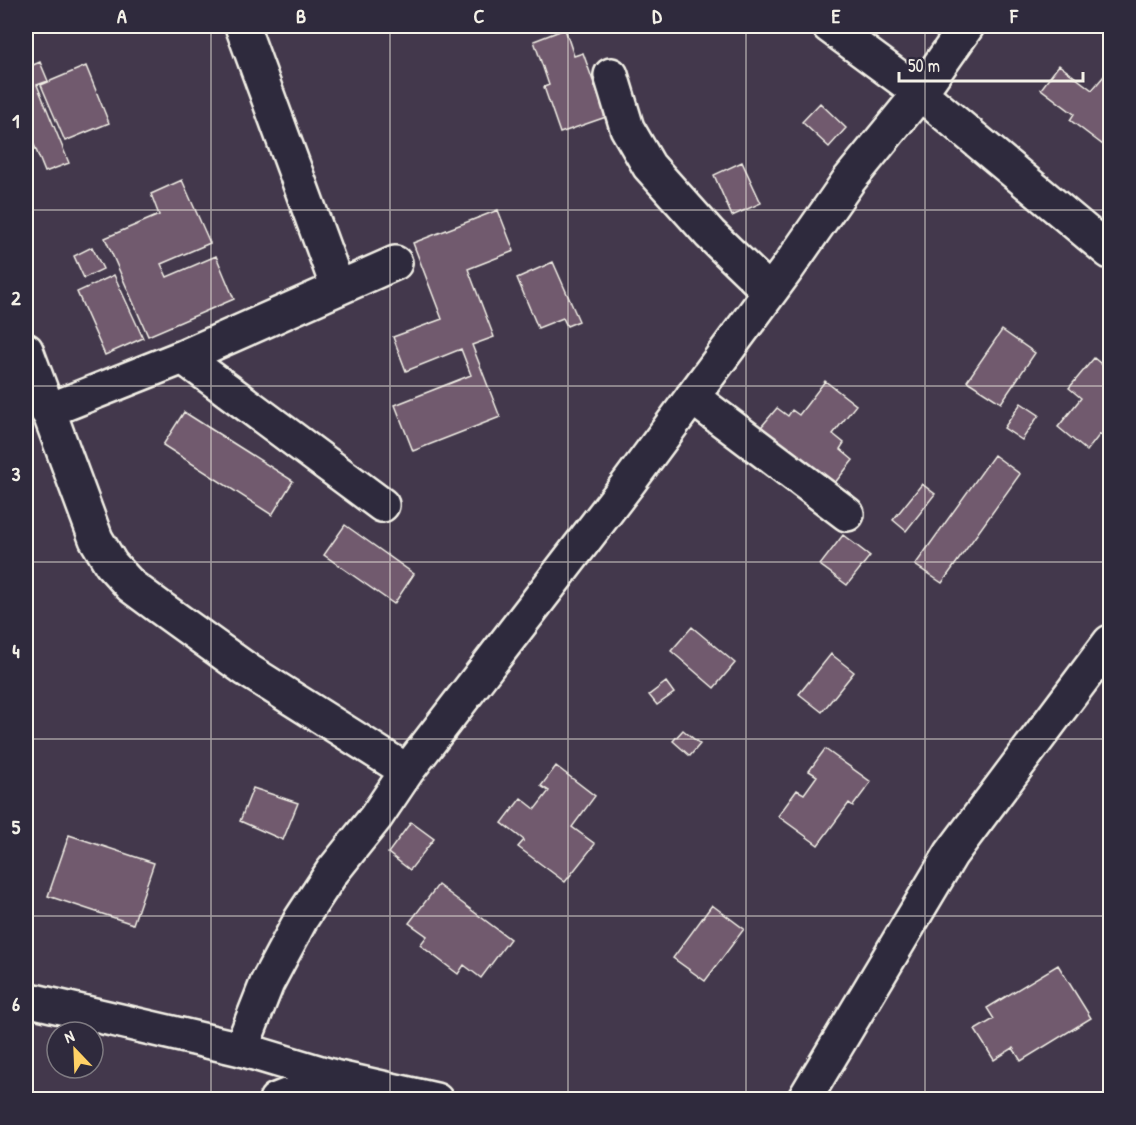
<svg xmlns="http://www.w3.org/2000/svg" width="1136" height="1125" viewBox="0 0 1136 1125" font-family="'Patrick Hand',sans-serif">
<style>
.building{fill:#715a6e;stroke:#f4f1e8;stroke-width:1.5}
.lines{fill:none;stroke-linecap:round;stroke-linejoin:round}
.minor-casing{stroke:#f4f1e8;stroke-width:38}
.minor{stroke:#2f2a3d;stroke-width:33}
.grid{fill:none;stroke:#f4f1e8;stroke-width:1.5;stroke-opacity:0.55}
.neatline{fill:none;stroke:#f4f1e8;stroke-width:2}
.grid-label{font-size:20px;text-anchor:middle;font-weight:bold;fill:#f4f1e8}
</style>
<rect width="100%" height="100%" fill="#43384c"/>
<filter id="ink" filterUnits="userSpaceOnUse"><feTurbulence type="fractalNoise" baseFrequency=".0167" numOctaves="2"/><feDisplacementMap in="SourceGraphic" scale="12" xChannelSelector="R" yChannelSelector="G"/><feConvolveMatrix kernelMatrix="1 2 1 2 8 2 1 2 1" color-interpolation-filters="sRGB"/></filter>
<g filter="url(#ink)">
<!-- building -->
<path class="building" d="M565,29L574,56L583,53L606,117L560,133L544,87L549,85L534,41Z
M40,62L48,81L37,85L69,163L45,172L26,125V68Z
M1059,65L1092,90L1109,70L1110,71V143L1107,148L1070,120L1074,114L1041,89Z
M86,66L109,123L65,141L41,85Z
M820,103L846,128L829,147L802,122Z
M742,162L761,203L732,216L714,175Z
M182,180L210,243L161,264L167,277L216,256L234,299L148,336L105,238L159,215L151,194Z
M498,210L514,251L468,269L494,337L472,345L500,417L413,451L395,405L471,375L461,349L406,371L393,337L442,319L413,243Z
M92,247L103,269L84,278L74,256Z
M553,262L579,321L567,326L563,318L538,328L517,278Z
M114,275L143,338L105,355L77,292Z
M1002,330L1035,353L1001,403L967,381Z
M1094,358L1106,368L1110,363V431L1105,438L1100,434L1087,451L1058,427L1081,398L1069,388Z
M825,381L856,405L833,434L844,443L840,449L853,460L830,489L757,432L777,408L788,416L792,410L799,415Z
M1021,403L1039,415L1022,440L1004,428Z
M184,412L293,481L272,515L163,445Z
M994,455L1020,474L942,583L915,565Z
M922,484L935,494L906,531L893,520Z
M345,525L414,574L394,604L324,555Z
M843,535L870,556L847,585L820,565Z
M692,627L735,663L714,688L671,651Z
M831,654L854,672L822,712L799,694Z
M666,682L674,693L657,705L649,695Z
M683,730L700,744L690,756L673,741Z
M825,749L871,782L853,806L849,803L818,845L778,816L797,790L804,794L817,776L809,771Z
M556,766L595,796L572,827L595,844L565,882L518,847L524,840L502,823L521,798L535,809L549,791L541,786Z
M253,788L298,803L283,840L240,821Z
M411,822L434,839L410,870L388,853Z
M69,835L154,863L133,924L48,896Z
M438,885L510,939L481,978L464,965L458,974L420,945L427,936L409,923Z
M712,905L744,929L705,981L673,958Z
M1058,965L1091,1018L1021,1061L1013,1048L994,1060L975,1030L994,1019L987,1008Z"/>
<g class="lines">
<!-- minor casing -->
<g class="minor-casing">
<path id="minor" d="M242,26L338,288
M829,26L920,93L1110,252
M611,75L627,128L649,166L710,234L770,292
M26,350L96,539L111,564L131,586L158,606L247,670L407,771
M183,357L382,505
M692,397L847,514
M47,411L183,357L395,263
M26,999L241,1049L334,1077L436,1100
M241,1049L267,983L301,919L332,872L376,817L407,771L630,481L787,269L849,180L920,93L967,26
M276,1100L334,1077
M804,1100L951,854L1110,642"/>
</g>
<!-- minor -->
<use href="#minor" class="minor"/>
</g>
</g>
<!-- grid -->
<path class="grid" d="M211,26V1100M390,26V1100M568,26V1100M746,26V1100M925,26V1100M26,210H1110M26,386H1110M26,562H1110M26,739H1110M26,916H1110"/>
<!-- margin -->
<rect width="1136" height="1125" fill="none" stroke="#2f2a3d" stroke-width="66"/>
<!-- north arrow -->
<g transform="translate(75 1050) rotate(337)"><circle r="28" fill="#2f2a3d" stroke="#7e7a81" stroke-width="1.5"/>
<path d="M0-4.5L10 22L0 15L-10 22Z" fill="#ffd166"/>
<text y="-9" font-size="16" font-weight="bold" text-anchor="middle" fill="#f4f1e8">N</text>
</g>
<!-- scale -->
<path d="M899 72v9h184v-9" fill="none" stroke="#f4f1e8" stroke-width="3"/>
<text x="908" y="72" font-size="18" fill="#f4f1e8" stroke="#2f2a3d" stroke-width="4.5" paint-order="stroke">50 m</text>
<rect x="33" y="33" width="1070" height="1059" class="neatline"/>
<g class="grid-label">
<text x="122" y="23">A</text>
<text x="301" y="23">B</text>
<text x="479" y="23">C</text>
<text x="657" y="23">D</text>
<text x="836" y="23">E</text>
<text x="1014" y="23">F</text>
<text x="16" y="128">1</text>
<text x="16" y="305">2</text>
<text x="16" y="481">3</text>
<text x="16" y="658">4</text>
<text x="16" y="834">5</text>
<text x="16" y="1011">6</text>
</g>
</svg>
